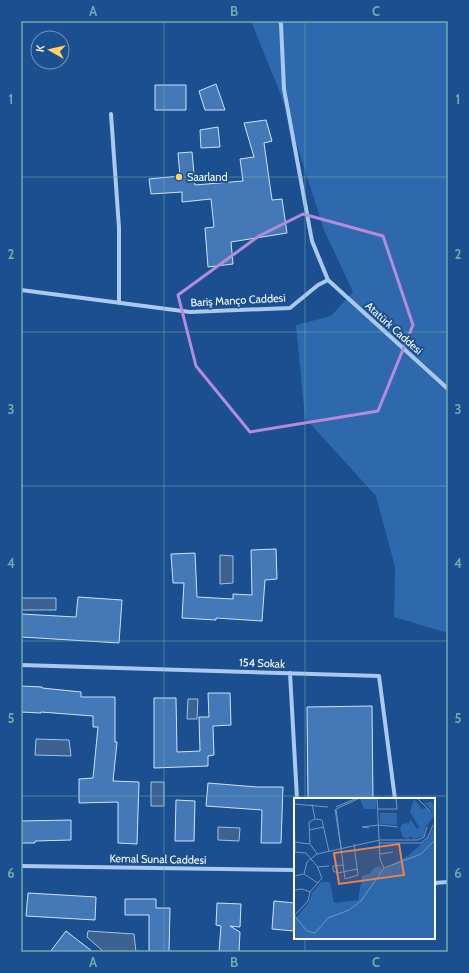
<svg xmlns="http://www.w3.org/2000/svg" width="469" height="973" viewBox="0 0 469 973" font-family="Cabin,sans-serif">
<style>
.green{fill:#2e69ad}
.water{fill:#3c6290;stroke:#9cc4f0}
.building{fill:#4478b7;stroke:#cfe3fa}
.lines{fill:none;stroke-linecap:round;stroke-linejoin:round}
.minor{stroke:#a9c9ee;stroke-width:4}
.marked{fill:none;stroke:#b68bdc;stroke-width:3;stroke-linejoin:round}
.grid{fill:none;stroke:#6fada8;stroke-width:1;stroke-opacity:0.55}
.poi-dot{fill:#ffd166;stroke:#1b4f8f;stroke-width:1.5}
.labels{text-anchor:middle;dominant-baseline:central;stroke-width:4;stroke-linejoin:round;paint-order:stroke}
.poi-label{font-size:11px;fill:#fff;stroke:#1b4f8f;text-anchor:start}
.street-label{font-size:11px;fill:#fff;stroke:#1b4f8f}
.inset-road{fill:none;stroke:#7695bc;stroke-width:1}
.view{fill:#ee8249;fill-opacity:0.15;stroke:#ee8249;stroke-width:2}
.inset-edge{fill:none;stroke:#fff;stroke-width:2}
.neatline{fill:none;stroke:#6fada8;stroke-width:1.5}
.grid-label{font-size:13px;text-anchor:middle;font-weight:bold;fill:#6fada8}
</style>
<rect width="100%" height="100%" fill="#1b4f8f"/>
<!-- green -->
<path class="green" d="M251,21H448V633L394,617L395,567L376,496L305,418L296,325L331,316L353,292L324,230L281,95Z"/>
<!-- water -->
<path class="water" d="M220,555L233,556V583L220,584Z
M21,598H56V610H21Z
M188,699H198L197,719H187Z
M36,739L69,740L71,756L35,755Z
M151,782H164V806H151Z
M218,827L240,828L239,841L218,840Z
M88,931L134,934L136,952H104L87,937Z"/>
<!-- building -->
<path class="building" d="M216,84L225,110H205L199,91Z
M155,85H186V110H155Z
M266,120L272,141L264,143L272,200L282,199L287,233L231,242L233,264L208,267L205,228L214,227L211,199L182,202V192L151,194L149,179L180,176L178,153L192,152L195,185L243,181L240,159L254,157L244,123Z
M218,127L220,147L201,148L200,130Z
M276,549L277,579L265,580L262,621L216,618V620L182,618L184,583H173L171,554L195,553L197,597L233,599V594L252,595L251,550Z
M78,597L122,600L119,643L21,637V614L76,617Z
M21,686L42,687V688L81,692V697H115V742H117L113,781L139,782L137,844L118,843V802L79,803V779L93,778L98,727H93V716L41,712V713L21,712Z
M208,693H230L231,725L213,726L214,755L208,756V766L154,768V698H176L177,752L200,751L199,717H209Z
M372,706L373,799H308L307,707Z
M208,783L257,787H283L281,843H261L262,810L206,806Z
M176,800L195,801L194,841H175Z
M71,820V840L35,841V843H21V821Z
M28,893L96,897L95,920L26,916Z
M125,899H156V908H170L169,952H149V915H125Z
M274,901L295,903L294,931L272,929Z
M217,903L241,904L240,927L230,926L240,932L239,952H219L221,926L216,925Z
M66,931L93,952H50Z"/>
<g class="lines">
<!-- minor -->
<path class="minor" d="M111,114L119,228V303
M328,280L448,389
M21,290L190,312L290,308L318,285L328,280L312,241L284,89L281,24L280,21
M21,665L379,676L395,799
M290,673L297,799
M21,866L295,870
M434,883L448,882"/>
</g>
<!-- marked area -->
<path class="marked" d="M303,214L383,236L413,325L378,411L250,432L196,366L178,295L259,236Z"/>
<!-- grid -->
<path class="grid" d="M164,21V952M305,21V799M21,177H448M21,332H448M21,486H448M21,641H448M21,796H448M305,938V952"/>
<!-- markers -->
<circle class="poi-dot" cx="179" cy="177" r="4"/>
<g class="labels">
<!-- poi labels -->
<g class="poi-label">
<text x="187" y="177">Saarland</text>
</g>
<!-- street labels -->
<g class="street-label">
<text transform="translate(238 300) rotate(-3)">Bariş Manço Caddesi</text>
<text transform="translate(394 328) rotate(42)">Atatürk Caddesi</text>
<text transform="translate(262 663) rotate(2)">154 Sokak</text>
<text transform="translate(158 859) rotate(1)">Kemal Sunal Caddesi</text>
</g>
</g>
<!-- overview -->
<g transform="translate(294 798)">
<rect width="141" height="141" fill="#1b4f8f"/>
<path d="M82,0V11H70L66,1ZM120,1L128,11L133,10L137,15L139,13L130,5L138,4L141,8V17L131,30L130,38L120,41L116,38L114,41L109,39L106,31L108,26L115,25L117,22L123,31L125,29L116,14ZM86,13L87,15H103V27L86,26ZM141,25V141H0V119L2,120L15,104L18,95L27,84H36L40,105L64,102L68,78L76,75L80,70L86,68L89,72L115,57L136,38Z" fill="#2e69ad"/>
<path class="inset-road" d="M83,0L86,61L90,70L127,56L141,42M123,0L137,14M0,3L1,53M0,6L34,9M42,9L63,0M41,11L47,50M84,11H103L102,0M21,21L28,22L35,54M75,30L68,29L85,27L104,29M15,32L30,29M0,44L16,46L23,56M86,45H127L134,39L139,27M16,46L15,24L21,21L18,6M60,46L64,77L51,81L42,11L66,0M0,54L12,55L23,68L28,80L16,94L8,91L0,92M86,56L99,54M49,67L39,68V73L44,75L63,71M23,69L35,68M10,76L24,85M0,78L10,76L13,64L23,56L86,42H123L130,39L133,29M0,117L13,133L21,135L34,120L55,112L67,103L90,70M0,118L14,103L16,94"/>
<path class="view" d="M105,46L110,77L45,86L40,55Z"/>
<rect width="141" height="141" class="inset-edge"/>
</g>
<!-- border -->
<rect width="469" height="973" fill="none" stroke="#1b4f8f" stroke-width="44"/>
<!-- north arrow -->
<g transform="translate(50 50) rotate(278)"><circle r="19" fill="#1b4f8f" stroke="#7695bc"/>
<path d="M0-3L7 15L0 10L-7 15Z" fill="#ffd166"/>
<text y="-6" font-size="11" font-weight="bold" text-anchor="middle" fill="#ffffff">K</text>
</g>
<rect x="22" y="22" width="425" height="929" class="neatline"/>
<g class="grid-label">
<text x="93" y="16">A</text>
<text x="234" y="16">B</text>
<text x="376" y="16">C</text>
<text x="11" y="104">1</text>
<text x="458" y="104">1</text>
<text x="11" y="259">2</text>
<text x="458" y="259">2</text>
<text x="11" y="414">3</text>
<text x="458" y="414">3</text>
<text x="11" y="568">4</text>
<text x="458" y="568">4</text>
<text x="11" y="723">5</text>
<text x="458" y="723">5</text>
<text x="11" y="878">6</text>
<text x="458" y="878">6</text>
<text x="93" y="967">A</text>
<text x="234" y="967">B</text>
<text x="376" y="967">C</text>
</g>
</svg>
